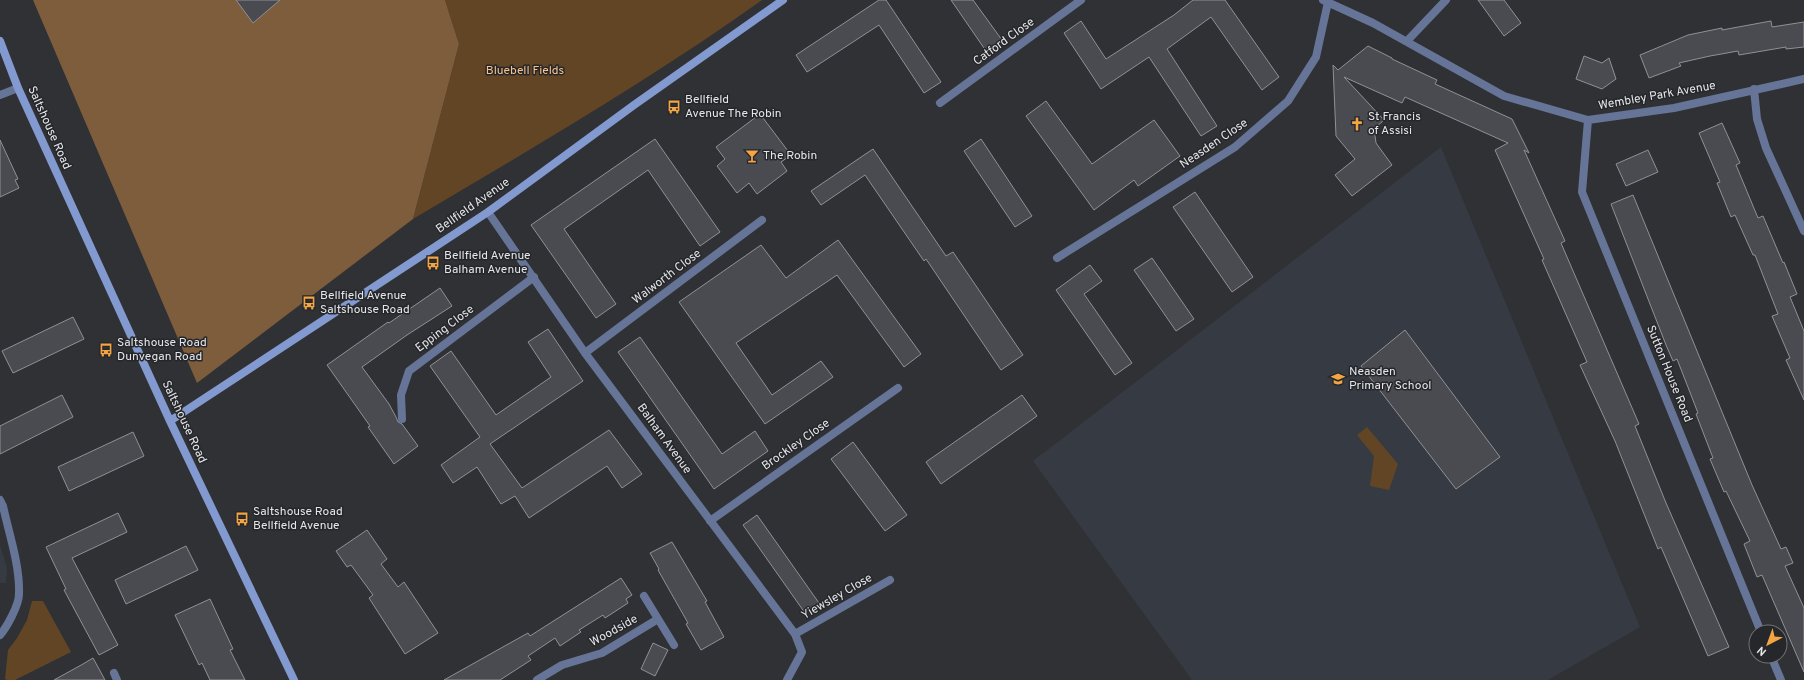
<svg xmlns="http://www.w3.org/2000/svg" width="1804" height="680" viewBox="0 0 1804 680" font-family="Overpass,sans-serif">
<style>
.built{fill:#363a43}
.green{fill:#624524}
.forest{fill:#7d5d3b}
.building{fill:#494b50;stroke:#8f9196}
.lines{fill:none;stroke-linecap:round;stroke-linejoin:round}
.street{stroke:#667597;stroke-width:8}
.secondary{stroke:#839ad1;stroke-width:8}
.labels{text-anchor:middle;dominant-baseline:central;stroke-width:3;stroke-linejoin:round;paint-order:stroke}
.street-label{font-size:12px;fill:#e5e6e9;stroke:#25272b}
.park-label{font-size:12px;fill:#f9c48b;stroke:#25272b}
.poi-label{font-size:12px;fill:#e5e6e9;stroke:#25272b;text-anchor:start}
</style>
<rect width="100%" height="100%" fill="#2f3135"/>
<!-- built -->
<path class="built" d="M1441,147L1640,627L1548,680H1192L1033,461Z
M0,545L7,568L6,583H0Z"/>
<!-- green -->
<path class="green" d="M445,0H762C650,80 531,149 413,219L459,44Z
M1367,427L1398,464L1389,490L1370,486L1374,456L1357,435Z
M32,601H43L71,652L15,680H7L5,679L8,650L17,638L27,620Z"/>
<!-- forest -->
<path class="forest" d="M33,0H445L459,44L413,219L197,383Z"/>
<!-- building -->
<path class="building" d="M236,0H280L253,23Z
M879,0H886L941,82L924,93L879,25L807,72L796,55Z
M951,0H973L1002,40L986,51Z
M1193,0H1225L1279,77L1262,90L1211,17L1167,49L1217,126L1201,136L1149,57L1101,89L1064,33L1081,21L1106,59L1174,15Z
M1478,0H1504L1521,23L1504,36Z
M1771,21L1772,27L1804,22V47L1786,49V47L1739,55L1738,51L1710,56L1679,63L1681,66L1649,78L1640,55L1688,35L1722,28V30Z
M1368,46L1392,58V59L1437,80L1435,84L1512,119L1529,153L1524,150L1565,241L1561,243L1639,424L1635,426L1666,503L1729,647L1708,656L1661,547L1658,549L1615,441L1580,365L1587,362L1542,260L1544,259L1495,150L1508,143L1405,97L1402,103L1344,77L1384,120L1374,129L1376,143L1392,165L1352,196L1335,175L1355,159L1336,136L1333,65L1338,70Z
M1584,56L1602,63L1609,58L1616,79L1602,89L1576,79Z
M1046,101L1092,164L1154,120L1180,156L1138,186L1134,180L1094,210L1026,116Z
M760,114L791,155L781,162L787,171L757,194L749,183L737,193L717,166L725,159L716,147Z
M1722,123L1740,163L1736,165L1758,218L1763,216L1783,263L1784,262L1797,294L1790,297L1804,331V400L1786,360L1790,358L1772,316L1778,314L1755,255H1753L1735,215L1731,217L1717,183L1720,182L1699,133Z
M655,139L720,232L700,246L648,170L564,229L616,304L596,318L531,225Z
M981,139L1032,216L1015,227L964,151Z
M0,140L18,179L15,180L19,188L0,197Z
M873,149L946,256L953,252L1023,355L1001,370L926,259L924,261L865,175L821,205L811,191Z
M1648,150L1658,172L1626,186L1616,164Z
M1195,192L1253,277L1232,292L1173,207Z
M1633,195L1752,485L1781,549L1786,547L1793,563L1785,566L1804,608V672L1762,575L1757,577L1744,544L1750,541L1726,491L1724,492L1710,459L1713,458L1696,414L1698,413L1677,359L1673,361L1666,345L1611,204Z
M838,240L921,354L904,367L837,275L736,343L772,395L821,361L833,377L765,424L679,302L761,245L786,278Z
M1152,258L1194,319L1176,331L1134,270Z
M1090,265L1102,281L1084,294L1132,363L1115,375L1056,290Z
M440,288L452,306L407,335L362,367L389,404L396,417L398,422L402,424L418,446L394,464L368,427L370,426L327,365L388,322L389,323Z
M73,317L84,339L13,373L2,351Z
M548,329L583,381L490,444L522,488L609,430L642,474L622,488L607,466L529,518L515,496L501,504L477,467L453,483L441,465L480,437L430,366L451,351L496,415L551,377L528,342Z
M1405,330L1500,457L1456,489L1361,366Z
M640,337L722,454L755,431L768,451L714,489L618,352Z
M62,395L73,417L0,454V426Z
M1022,395L1037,416L941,484L926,462Z
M133,432L144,456L69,491L58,467Z
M853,442L907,515L885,531L831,459Z
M118,513L127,532L72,558L118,645L99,655L64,590L66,589L46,547Z
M757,515L819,603L805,613L743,525Z
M367,530L387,559L381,564L398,587L404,582L438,633L405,654L369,598L373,595L351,565L347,567L336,551Z
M672,542L707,601L705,602L724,637L701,650L686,624L688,623L658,570L659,569L650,553Z
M186,546L198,570L126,604L115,580Z
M621,578L632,595L626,599L628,603L605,618L603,615L579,630L581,632L560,646L555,638L528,656L531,660L500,680H444L528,633L530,636Z
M210,599L233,649L230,650L245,680H210L202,663L199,665L175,615Z
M653,643L668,650L655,676L641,669Z
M93,658L105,680H54L83,664Z"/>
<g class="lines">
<!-- street -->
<path class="street" d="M1323,0L1373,23L1504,96L1588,120L1674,108L1804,79
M1407,41L1446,0
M1754,89L1757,119L1766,148L1804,231
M0,95L18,88
M940,103L1081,0
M1588,120L1582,192L1761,632
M488,212L585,353L795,634L802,652L787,680
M1057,258L1235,147L1288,101L1316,57L1328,2
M585,353L762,220
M402,419L401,395L409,371L534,277
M0,500L3,506C9,534 20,565 19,594C19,605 7,627 0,635
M710,521L898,388
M644,596L674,645
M795,634L890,580
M1771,656L1781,680
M114,673L117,680
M537,680L562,665L602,653L658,619"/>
<!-- secondary -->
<path class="secondary" d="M0,41L18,88L170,421L294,680
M170,421L488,212L634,105L783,0"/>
</g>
<!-- icons -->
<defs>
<g id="bus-bare" transform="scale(1.08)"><path d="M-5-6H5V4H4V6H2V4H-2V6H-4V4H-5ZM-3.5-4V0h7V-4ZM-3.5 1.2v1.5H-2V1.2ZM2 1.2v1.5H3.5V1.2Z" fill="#f3a443" stroke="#25272b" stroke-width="2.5" paint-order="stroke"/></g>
<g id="church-bare" transform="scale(1.08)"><path d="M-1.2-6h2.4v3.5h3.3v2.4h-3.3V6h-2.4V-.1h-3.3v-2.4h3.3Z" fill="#f3a443" stroke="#25272b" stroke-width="2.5" paint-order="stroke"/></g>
<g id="bar-bare" transform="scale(1.08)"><path d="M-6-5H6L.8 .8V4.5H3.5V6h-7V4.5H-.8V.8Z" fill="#f3a443" stroke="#25272b" stroke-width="2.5" paint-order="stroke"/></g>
<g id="school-bare" transform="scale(1.08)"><path d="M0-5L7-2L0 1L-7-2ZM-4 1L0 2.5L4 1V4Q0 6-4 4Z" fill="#f3a443" stroke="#25272b" stroke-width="2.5" paint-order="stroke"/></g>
</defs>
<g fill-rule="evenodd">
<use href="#bus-bare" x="674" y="107"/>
<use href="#church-bare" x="1357" y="124"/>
<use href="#bar-bare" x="752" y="156"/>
<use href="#bus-bare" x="433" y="263"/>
<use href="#bus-bare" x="309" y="303"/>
<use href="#bus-bare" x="106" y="350"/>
<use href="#school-bare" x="1338" y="379"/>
<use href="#bus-bare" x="242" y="519"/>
</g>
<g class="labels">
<!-- street labels -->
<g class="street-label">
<text transform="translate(1004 42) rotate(-36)">Catford Close</text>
<text transform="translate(1657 96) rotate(-10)">Wembley Park Avenue</text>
<text transform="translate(49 128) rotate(66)">Saltshouse Road</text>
<text transform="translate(1214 144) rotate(-34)">Neasden Close</text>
<text transform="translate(473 206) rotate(-35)">Bellfield Avenue</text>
<text transform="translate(667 277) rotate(-37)">Walworth Close</text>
<text transform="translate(445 329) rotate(-37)">Epping Close</text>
<text transform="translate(1669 374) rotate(68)">Sutton House Road</text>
<text transform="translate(184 422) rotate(65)">Saltshouse Road</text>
<text transform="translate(664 439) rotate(54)">Balham Avenue</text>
<text transform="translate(796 445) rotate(-35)">Brockley Close</text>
<text transform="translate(837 597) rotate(-30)">Yiewsley Close</text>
<text transform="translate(614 631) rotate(-29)">Woodside</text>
</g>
<!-- park labels -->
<g class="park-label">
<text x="525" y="71">Bluebell Fields</text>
</g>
<!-- poi labels -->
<g class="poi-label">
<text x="685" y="100">Bellfield<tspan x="685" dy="14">Avenue The Robin</tspan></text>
<text x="1368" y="117">St Francis<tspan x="1368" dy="14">of Assisi</tspan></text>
<text x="763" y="156">The Robin</text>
<text x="444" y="256">Bellfield Avenue<tspan x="444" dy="14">Balham Avenue</tspan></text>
<text x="320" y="296">Bellfield Avenue<tspan x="320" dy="14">Saltshouse Road</tspan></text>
<text x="117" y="343">Saltshouse Road<tspan x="117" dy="14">Dunvegan Road</tspan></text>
<text x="1349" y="372">Neasden<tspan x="1349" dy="14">Primary School</tspan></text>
<text x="253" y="512">Saltshouse Road<tspan x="253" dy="14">Bellfield Avenue</tspan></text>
</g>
</g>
<!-- north arrow -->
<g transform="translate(1768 644) rotate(221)"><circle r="19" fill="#25272b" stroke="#727377"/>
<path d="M0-3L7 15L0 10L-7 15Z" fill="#f3a443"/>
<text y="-6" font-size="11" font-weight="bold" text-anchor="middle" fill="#e5e6e9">N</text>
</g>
</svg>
